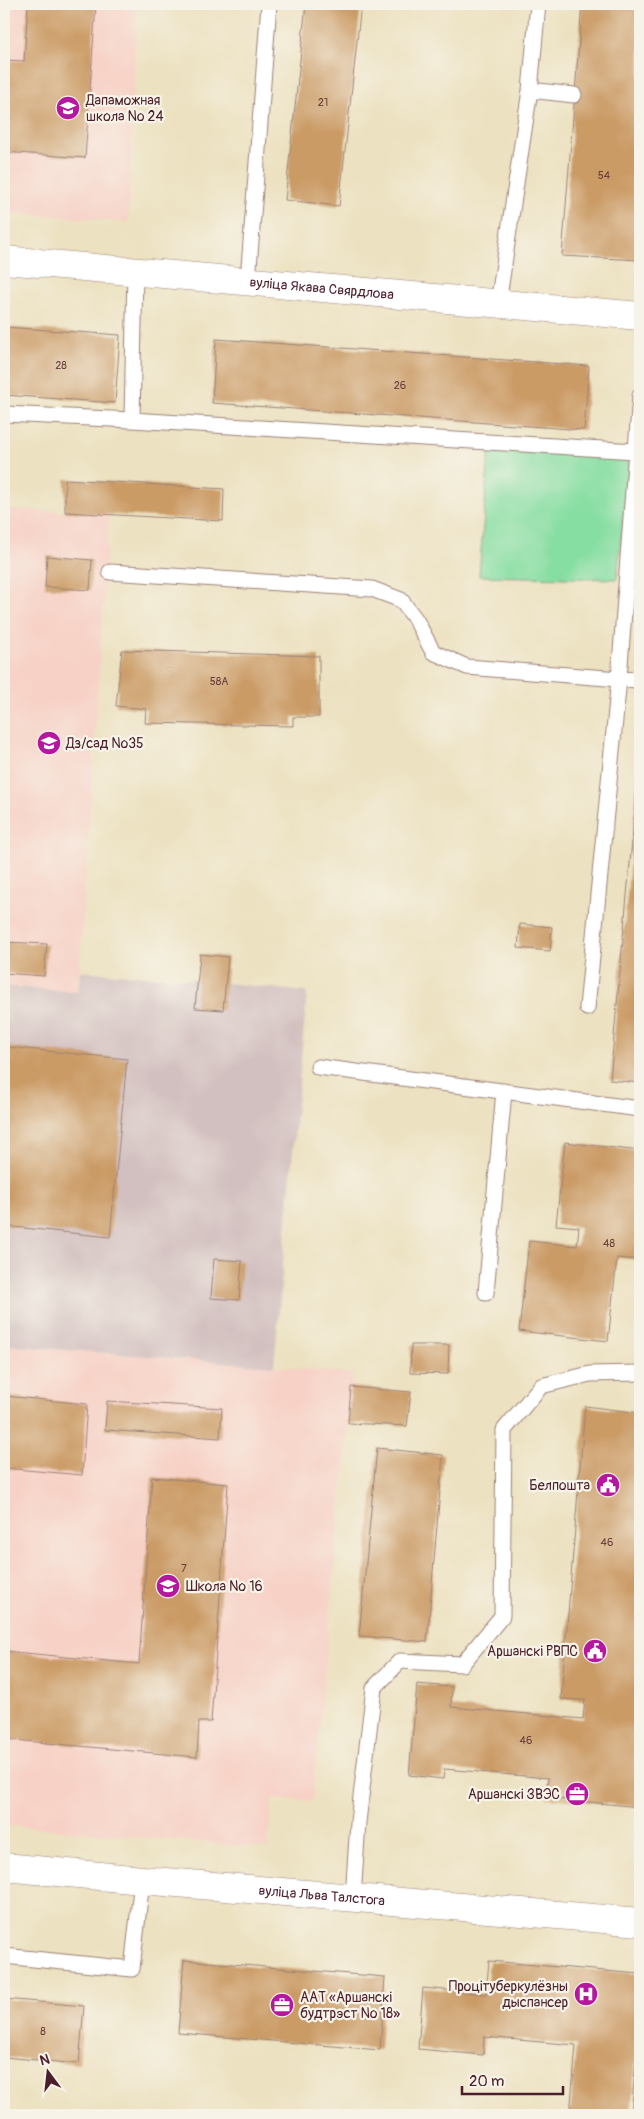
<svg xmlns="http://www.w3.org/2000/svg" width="644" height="2119" viewBox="0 0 644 2119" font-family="Pangolin,sans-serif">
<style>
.built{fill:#f7d1c6}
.industrial{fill:#d2bfbf}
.green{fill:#87dea3;stroke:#687e67}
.building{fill:#cb9b66}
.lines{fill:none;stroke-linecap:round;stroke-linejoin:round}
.service-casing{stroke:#9b8076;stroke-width:17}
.tertiary-casing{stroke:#9b8076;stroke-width:29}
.service{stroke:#fff;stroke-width:15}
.tertiary{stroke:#fff;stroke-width:28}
.labels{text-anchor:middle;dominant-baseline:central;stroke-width:4.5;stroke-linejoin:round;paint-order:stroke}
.number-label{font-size:11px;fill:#6a3e3a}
.poi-label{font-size:14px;fill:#4a1f2b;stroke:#f7f3e8;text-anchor:start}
.street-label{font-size:14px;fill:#4a1f2b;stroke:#f7f3e8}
</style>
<rect width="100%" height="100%" fill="#f7f3e8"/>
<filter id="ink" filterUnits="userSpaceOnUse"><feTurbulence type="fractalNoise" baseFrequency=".02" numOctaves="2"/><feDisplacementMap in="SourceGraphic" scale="10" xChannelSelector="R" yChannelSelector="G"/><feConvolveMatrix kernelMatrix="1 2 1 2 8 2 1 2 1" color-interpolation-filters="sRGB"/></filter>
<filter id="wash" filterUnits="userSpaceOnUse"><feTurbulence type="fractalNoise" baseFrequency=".0096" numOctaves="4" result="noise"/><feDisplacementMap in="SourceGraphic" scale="20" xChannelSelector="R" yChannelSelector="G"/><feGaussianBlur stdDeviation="1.12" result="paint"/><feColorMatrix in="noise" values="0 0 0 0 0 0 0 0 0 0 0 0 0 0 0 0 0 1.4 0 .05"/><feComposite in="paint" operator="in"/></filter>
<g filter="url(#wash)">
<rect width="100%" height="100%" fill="#ece1c0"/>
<!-- built -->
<path class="built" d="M4,4H137L128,222L4,212Z
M4,509L109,514L78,992L4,986Z
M4,1345L274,1366L353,1374L312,1801L272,1799L268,1848L4,1825Z"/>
<!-- industrial -->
<path class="industrial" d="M200,954L228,957L226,983L307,992L274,1366L4,1345V986L78,992L80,971L197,980Z"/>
<!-- green -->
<path class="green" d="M490,442L630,451L617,579L479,576Z"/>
<g id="blocks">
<!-- building -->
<path class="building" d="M28,4H96L85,158L4,152V60L24,61Z
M306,4H361L339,206L285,200Z
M582,4H640V260L562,256Z
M4,327L120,335L115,403L4,395Z
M216,339L589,366L584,430L212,403Z
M65,479L224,489L223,521L65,512Z
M47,556L92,560L90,590L45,587Z
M122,650L319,656V717H293V726L145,723L146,709L116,706Z
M639,765H640V1083L610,1080Z
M520,924L552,927L550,951L518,948Z
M4,942L47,944L44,976L4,973Z
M200,954L228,957L223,1010L195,1008Z
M7,1047L127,1059L110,1237L4,1226V1079Z
M565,1142L640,1151V1260L617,1258L608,1341L519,1331L529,1241L577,1246L579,1227L556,1225Z
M214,1259L242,1261L239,1300L211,1298Z
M411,1345H449L448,1374L410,1373Z
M351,1387L411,1392L407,1426L348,1423Z
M4,1396L87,1404L82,1475L4,1468Z
M107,1401L222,1408L220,1438L105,1430Z
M585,1406L640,1413V1671L638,1692L640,1693V1807L546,1798L548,1778L444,1769L443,1779L409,1775L417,1684L452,1687L451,1707L583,1719L585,1700L561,1699Z
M377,1448L443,1455L427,1642L359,1636Z
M152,1477L228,1484L211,1722H199L197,1757L4,1739V1651L139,1664Z
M184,1960L385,1977L380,2050L178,2033Z
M489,1961L640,1974V2016L631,2115H570L576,2045L484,2037L483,2055L418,2049L423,1988L486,1994Z
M4,1999L84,2006L79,2064L4,2057Z"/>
</g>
</g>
<g filter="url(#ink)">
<use href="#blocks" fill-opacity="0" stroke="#9b8076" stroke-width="1"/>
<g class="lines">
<!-- service casing -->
<g class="service-casing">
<path id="service" d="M530,90L574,95
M248,281L269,4
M498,304L530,90L538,4
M640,396L619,679L640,680
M4,414L132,420L135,271
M132,420L635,451
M110,572L372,589L401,600L416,620L433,652L467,667L619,679L587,1008
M318,1067L640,1109
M486,1293L504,1091
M353,1898L358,1822L374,1688L400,1661L462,1664L502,1616L504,1430L541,1386L590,1374L640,1373
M4,1956L132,1969L142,1880"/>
</g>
<!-- tertiary casing -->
<g class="tertiary-casing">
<g id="tertiary">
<path id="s1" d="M4,260L640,316"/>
<path id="s2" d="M4,1867L142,1880L640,1922"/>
</g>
</g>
<!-- service -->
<use href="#service" class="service"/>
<!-- tertiary -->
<use href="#tertiary" class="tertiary"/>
</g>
</g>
<!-- icons -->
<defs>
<g id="school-disc" transform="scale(1.25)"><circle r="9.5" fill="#b5179e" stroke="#f7f3e8"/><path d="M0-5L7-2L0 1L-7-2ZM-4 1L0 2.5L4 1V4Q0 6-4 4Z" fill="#fff"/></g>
<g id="civic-disc" transform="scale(1.25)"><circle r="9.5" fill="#b5179e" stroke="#f7f3e8"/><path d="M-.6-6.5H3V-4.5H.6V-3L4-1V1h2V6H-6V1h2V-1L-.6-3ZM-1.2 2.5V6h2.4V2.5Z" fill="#fff"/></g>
<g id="office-disc" transform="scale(1.25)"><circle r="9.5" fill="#b5179e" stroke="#f7f3e8"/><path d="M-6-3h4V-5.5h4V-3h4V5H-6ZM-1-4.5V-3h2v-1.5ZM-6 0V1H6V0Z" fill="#fff"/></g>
<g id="hospital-disc" transform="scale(1.25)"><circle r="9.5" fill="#b5179e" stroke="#f7f3e8"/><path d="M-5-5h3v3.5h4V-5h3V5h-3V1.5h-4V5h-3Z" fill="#fff"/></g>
</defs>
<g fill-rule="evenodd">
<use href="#school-disc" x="68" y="108"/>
<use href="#school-disc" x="49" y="743"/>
<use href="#civic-disc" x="608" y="1485"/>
<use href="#school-disc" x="168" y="1586"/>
<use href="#civic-disc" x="595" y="1651"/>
<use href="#office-disc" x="577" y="1794"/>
<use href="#hospital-disc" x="586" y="1994"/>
<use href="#office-disc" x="282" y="2005"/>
</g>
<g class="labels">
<!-- number labels -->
<g class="number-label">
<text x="323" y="102">21</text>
<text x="604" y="175">54</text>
<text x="61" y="365">28</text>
<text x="400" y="385">26</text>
<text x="219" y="681">58А</text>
<text x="609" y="1243">48</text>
<text x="607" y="1542">46</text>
<text x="184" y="1568">7</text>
<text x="526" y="1740">46</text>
<text x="43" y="2031">8</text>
</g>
<!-- poi labels -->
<g class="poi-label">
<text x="86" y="100">Дапаможная<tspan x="86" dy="16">школа № 24</tspan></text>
<text x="66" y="743">Дз/сад №35</text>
<text x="590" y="1485" text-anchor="end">Белпошта</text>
<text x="186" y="1586">Школа № 16</text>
<text x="578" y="1651" text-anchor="end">Аршанскі РВПС</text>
<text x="560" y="1794" text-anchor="end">Аршанскі ЗВЭС</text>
<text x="568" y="1986" text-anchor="end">Процітуберкулёзны<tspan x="568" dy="16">дыспансер</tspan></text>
<text x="300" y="1997">ААТ «Аршанскі<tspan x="300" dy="16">будтрэст № 18»</tspan></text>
</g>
<!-- street labels -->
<g class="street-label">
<text stroke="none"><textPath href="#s1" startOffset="319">вуліца Якава Свярдлова</textPath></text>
<text stroke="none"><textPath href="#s2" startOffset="319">вуліца Льва Талстога</textPath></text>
</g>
</g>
<!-- margin -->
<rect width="644" height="2119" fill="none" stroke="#f7f3e8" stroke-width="20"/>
<!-- north arrow -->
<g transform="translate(48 2072) rotate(345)" stroke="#f7f3e8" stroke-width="4" paint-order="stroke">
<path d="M0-4L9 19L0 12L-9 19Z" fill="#4a1f2b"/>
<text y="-8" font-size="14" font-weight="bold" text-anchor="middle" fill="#4a1f2b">N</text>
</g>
<!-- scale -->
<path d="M462 2086v8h101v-8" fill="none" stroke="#4a1f2b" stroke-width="2.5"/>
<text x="469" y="2086" font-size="15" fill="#4a1f2b" stroke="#f7f3e8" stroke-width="4" paint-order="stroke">20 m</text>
</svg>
